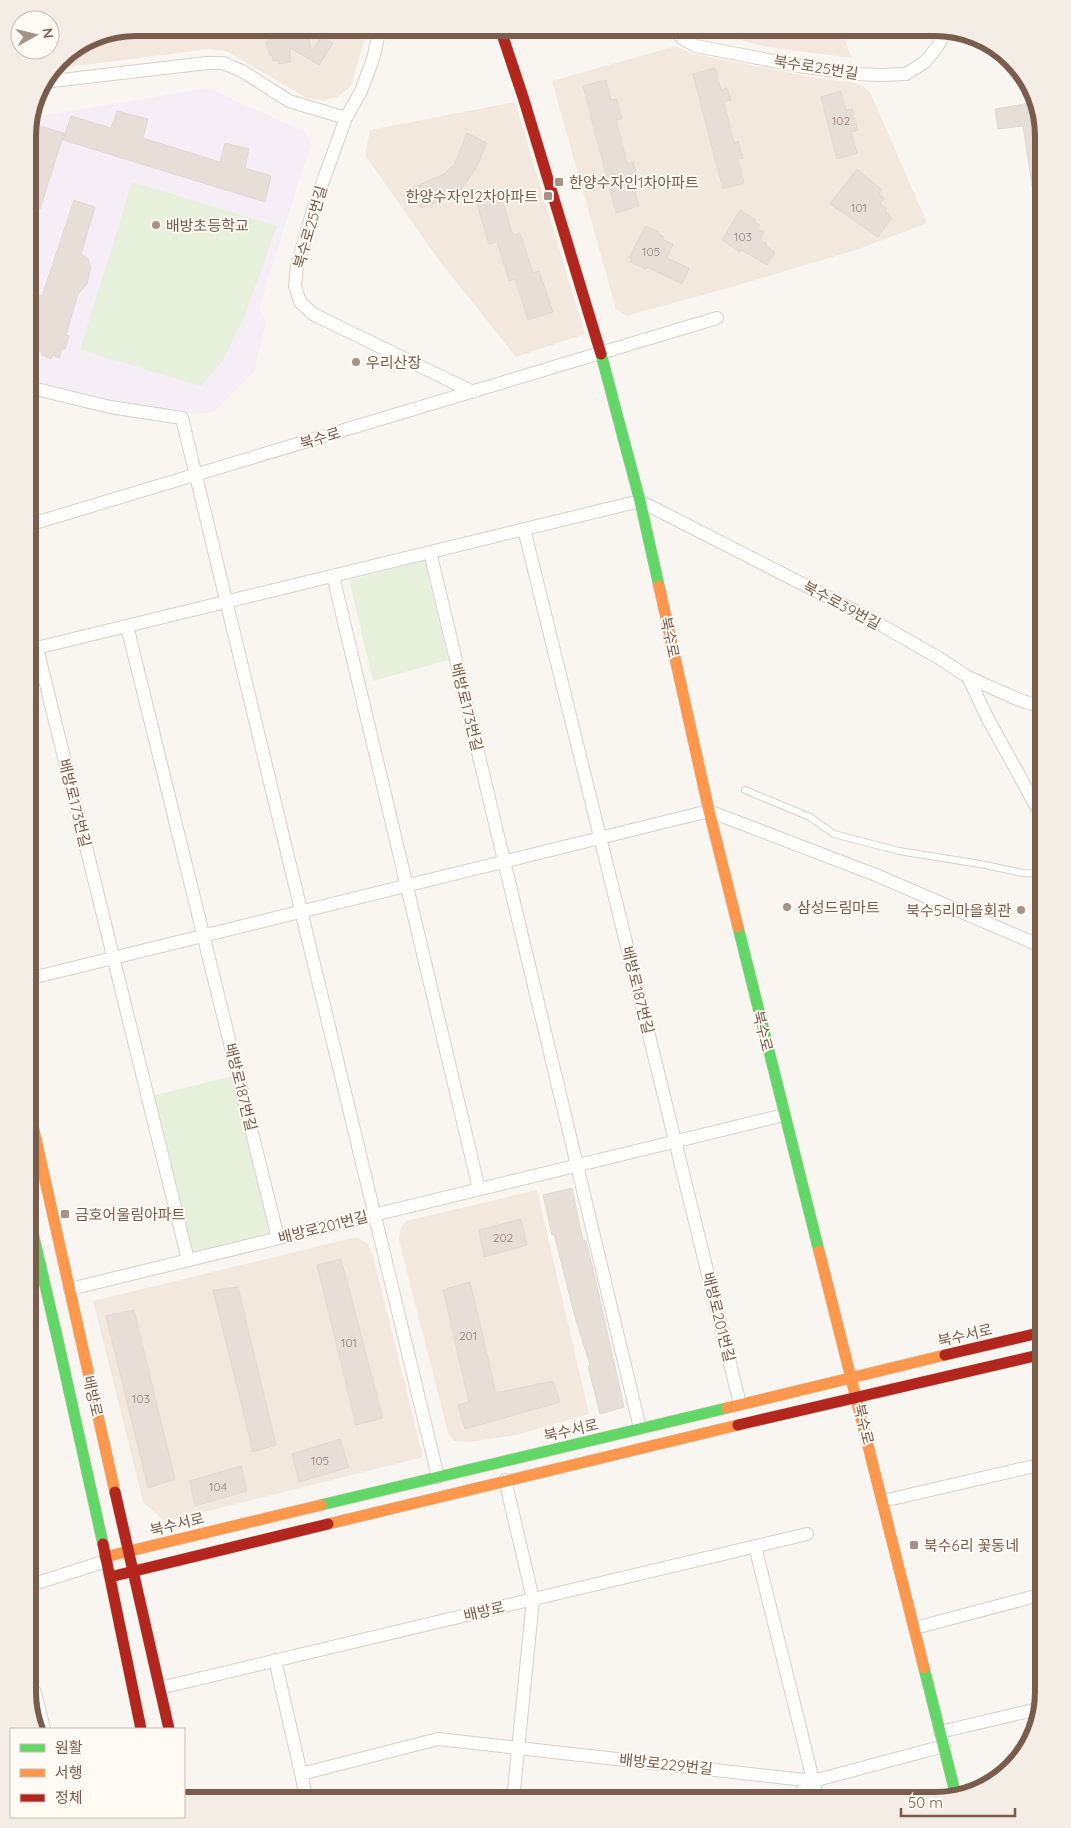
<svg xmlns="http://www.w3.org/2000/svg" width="1071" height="1828" viewBox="0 0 1071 1828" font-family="Quicksand,'Noto Sans KR',sans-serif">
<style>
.residential{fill:#f2e8de}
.education{fill:#f6eef6}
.green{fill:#e7f0db}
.building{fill:#e6ded7;stroke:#e2d8d2}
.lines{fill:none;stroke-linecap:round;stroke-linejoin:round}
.lane-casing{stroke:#d7d1cb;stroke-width:8}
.street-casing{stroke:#d7d1cb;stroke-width:14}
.fast-casing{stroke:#d9d2cb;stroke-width:12}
.slow-casing{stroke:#d9d2cb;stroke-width:12}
.jam-casing{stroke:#d9d2cb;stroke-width:12}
.lane{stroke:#fefefd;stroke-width:6}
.street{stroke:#fefefd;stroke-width:12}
.fast{stroke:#63d668;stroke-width:11}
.slow{stroke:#ff974d;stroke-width:11}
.jam{stroke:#b3261e;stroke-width:11}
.poi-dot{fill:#a69286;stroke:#fffaf3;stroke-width:2}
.labels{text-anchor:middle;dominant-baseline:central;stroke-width:4;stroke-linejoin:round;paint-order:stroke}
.number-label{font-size:12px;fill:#977e72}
.street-label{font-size:15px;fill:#7a5c4d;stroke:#fffaf3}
.poi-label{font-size:15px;fill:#7a5c4d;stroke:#fffaf3;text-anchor:start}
.rim{fill:none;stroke:#7a5c4d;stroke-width:6}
</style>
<rect width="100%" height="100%" fill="#f9f5f0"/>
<!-- residential -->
<path class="residential" d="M136,28H368L351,86L339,96L324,101L307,98L226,51L209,49L53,69L60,59L95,36Z
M694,28H840L852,58L767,47Z
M676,46L690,53L806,76L855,83L863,86L871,94L927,223L859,249L728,288L626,316L616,309L552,81Z
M515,102L585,334L516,357L438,259L365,155L370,130Z
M537,1190L589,1414L516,1435L469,1442L454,1441L448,1433L399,1240L401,1227L406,1221Z
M357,1237L368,1244L374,1260L423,1457L176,1519L163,1520L143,1502L93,1301Z"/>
<!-- education -->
<path class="education" d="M208,88L303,131L311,143L259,308L266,322L254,372L214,412L193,414L115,403L28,380V129L30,118Z"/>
<!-- green -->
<path class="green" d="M132,182L277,226L245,315L224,359L201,386L80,350Z
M425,560L448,660L373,681L349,580Z
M233,1076L275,1243L189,1264L148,1097Z"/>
<!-- building -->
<path class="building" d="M266,28H308L311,51L321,37L333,43L319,65L290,48V62L279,64L278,60L273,61L272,55L270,56L266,42L269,41Z
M715,68L721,90L727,88L731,100L724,102L734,143L738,141L743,158L738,159L744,183L723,189L693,74Z
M606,80L611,100L617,99L622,119L616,120L627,163L633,162L638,180L632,181L639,206L616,213L583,86Z
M841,91L846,110L852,109L858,130L851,132L857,153L837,159L821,97Z
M1036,102L1044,136V211H1036L1023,126L998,129L995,109Z
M117,111L148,119L143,138L220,162L225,143L249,149L245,168L271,176L265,202L63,140L71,116L111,128Z
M29,123L64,133L40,209L28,205V129Z
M467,133L487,143L476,168L461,190L447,199L420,208L412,188L444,174L454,165Z
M857,169L882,190L879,194L884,198L880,204L887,209L885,211L890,215L889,217L891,219L878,237L830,204Z
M501,196L513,235L520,233L533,273L539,271L553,312L528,320L515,279L509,281L497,242L489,244L477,204Z
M74,200L95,207L81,254L88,259L91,267L87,284L78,294L66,335L69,336L65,349H62L59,358L53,355L51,359L42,355V352L28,348V292L42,296Z
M740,210L756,220L754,222L760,225L758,229L764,232L760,239L767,244L766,246L775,252L767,265L741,250L740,252L722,240Z
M645,226L659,232V234L664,237L662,239L673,244L667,258L689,268L682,284L647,267L646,269L630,262L632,259L629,258Z
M572,1188L583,1241L586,1240L596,1282L624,1407L600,1414L588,1366L590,1365L575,1317L554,1234L552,1235L543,1195Z
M521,1219L527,1245L484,1257L479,1230Z
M341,1259L383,1418L356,1425L317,1265Z
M470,1282L496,1393L553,1381L560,1402L465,1429L458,1405L469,1402L443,1290Z
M238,1287L276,1445L253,1452L213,1290Z
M134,1310L175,1479L148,1488L106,1316Z
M340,1439L349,1467L299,1482L292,1454Z
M241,1466L247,1491L195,1506L190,1481Z"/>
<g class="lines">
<!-- lane casing -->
<g class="lane-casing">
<path id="lane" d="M745,790L810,817L834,834L899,851L980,864L1023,873L1043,874"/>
</g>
<!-- street casing -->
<g class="street-casing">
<path id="street" d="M380,28L373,59L361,91L346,118L315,203L297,266L295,286L300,302L313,314L473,392
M673,28L682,38L696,46L799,66L856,74L881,75L906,74L925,62L937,47L947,30
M44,82L207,63H223L242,71L289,101L346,118
M28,387L110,407L182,418L438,1477
M28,525L717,318
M524,529L740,1404
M430,552L640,1428
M333,576L479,1189
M127,626L278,1238
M37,648L188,1260
M28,650L640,501L869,618L939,658L968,677L1017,699L1043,708
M968,677L987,717L1041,815L1043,825
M28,979L709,811L876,875L1043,947
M70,1289L784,1115
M505,1480L533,1599L513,1800
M883,1501L1043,1464
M755,1546L818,1800
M28,1586L106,1561
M915,1628L1043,1594
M275,1660L307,1800
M160,1688L807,1534
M35,1692L44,1729
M940,1732L1038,1709
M301,1774L438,1739L813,1781L944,1746
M794,1800L813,1781"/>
</g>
<!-- fast casing -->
<g class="fast-casing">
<path id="fast" d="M601,354L640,501L659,586
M738,927L819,1251
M28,1212L58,1341L103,1544
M321,1505L727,1408
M924,1668L956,1796"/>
</g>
<!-- slow casing -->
<g class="slow-casing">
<path id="slow" d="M659,586L709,811L738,927
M28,1104L115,1492
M819,1251L924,1668
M727,1408L945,1355
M328,1524L738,1425
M105,1557L321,1505"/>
</g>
<!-- jam casing -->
<g class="jam-casing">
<path id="jam" d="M500,28L523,97L601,354
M945,1355L1043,1332
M738,1425L1043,1354
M115,1492L169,1729
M103,1544L141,1729
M110,1577L328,1524
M184,1797V1800"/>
</g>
<!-- lane -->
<use href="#lane" class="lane"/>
<!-- street -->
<use href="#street" class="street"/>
<!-- fast -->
<use href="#fast" class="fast"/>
<!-- slow -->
<use href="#slow" class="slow"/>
<!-- jam -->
<use href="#jam" class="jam"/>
</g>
<!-- markers -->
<g class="poi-dot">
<rect x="554" y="177" width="10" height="10" rx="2.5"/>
<rect x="543" y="191" width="10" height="10" rx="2.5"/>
<circle cx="156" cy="225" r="5"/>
<circle cx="356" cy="362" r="5"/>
<circle cx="787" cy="907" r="5"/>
<circle cx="1021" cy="910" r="5"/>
<rect x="60" y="1209" width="10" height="10" rx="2.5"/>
<rect x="909" y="1540" width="10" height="10" rx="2.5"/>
</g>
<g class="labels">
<!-- number labels -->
<g class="number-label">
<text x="841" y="120">102</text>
<text x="859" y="207">101</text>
<text x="743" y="236">103</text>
<text x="651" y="251">105</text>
<text x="503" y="1237">202</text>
<text x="468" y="1335">201</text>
<text x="349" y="1342">101</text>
<text x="141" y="1398">103</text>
<text x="320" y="1460">105</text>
<text x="218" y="1486">104</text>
</g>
<!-- street labels -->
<g class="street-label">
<text transform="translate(816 67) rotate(9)">북수로25번길</text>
<text transform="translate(310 227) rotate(-74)">북수로25번길</text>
<text transform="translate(320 438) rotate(-17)">북수로</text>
<text transform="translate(842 605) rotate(28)">북수로39번길</text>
<text transform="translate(670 637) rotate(78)">북수로</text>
<text transform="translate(467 707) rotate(76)">배방로173번길</text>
<text transform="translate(75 803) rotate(76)">배방로173번길</text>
<text transform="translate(638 990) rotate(76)">배방로187번길</text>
<text transform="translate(763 1031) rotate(76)">북수로</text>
<text transform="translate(241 1087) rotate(76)">배방로187번길</text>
<text transform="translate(323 1227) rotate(-14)">배방로201번길</text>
<text transform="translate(719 1317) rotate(76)">배방로201번길</text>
<text transform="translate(965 1335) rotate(-13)">북수서로</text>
<text transform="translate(93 1396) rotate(77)">배방로</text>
<text transform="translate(864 1424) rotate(76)">북수로</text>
<text transform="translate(571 1430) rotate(-13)">북수서로</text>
<text transform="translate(177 1524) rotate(-14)">북수서로</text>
<text transform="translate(484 1611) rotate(-13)">배방로</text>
<text transform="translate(666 1764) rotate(6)">배방로229번길</text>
</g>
<!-- poi labels -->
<g class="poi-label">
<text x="569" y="182">한양수자인1차아파트</text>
<text x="538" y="196" text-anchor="end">한양수자인2차아파트</text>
<text x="166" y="225">배방초등학교</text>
<text x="366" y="362">우리산장</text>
<text x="797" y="907">삼성드림마트</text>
<text x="1011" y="910" text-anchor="end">북수5리마을회관</text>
<text x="75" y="1214">금호어울림아파트</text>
<text x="924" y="1545">북수6리 꽃동네</text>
</g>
</g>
<!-- crop -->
<path d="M0 0H1071V1828H0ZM136 36H935A100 100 0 0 1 1035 136V1692A100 100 0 0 1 935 1792H136A100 100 0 0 1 36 1692V136A100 100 0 0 1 136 36Z" fill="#f4ede6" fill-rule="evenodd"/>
<path class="rim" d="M136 36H935A100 100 0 0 1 1035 136V1692A100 100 0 0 1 935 1792H136A100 100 0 0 1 36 1692V136A100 100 0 0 1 136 36Z"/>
<!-- legend -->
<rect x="10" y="1728" width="175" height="90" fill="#fffaf3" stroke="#cabbb1"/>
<rect x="20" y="1744" width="25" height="8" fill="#63d668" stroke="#cabbb1"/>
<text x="55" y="1753" font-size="15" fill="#7a5c4d">원활</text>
<rect x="20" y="1769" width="25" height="8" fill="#ff974d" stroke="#cabbb1"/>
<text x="55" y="1778" font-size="15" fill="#7a5c4d">서행</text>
<rect x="20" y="1794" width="25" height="8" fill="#b3261e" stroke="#cabbb1"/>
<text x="55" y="1803" font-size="15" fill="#7a5c4d">정체</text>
<!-- north arrow -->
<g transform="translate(35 35) rotate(82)"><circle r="24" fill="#fffaf3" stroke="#cabbb1"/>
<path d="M0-4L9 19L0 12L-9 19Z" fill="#a69286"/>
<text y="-8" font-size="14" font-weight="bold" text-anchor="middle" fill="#7a5c4d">N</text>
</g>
<!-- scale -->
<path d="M901 1808v8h114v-8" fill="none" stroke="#7a5c4d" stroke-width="2.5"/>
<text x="908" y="1808" font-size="15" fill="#7a5c4d" stroke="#fffaf3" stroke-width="4" paint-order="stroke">50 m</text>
</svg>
